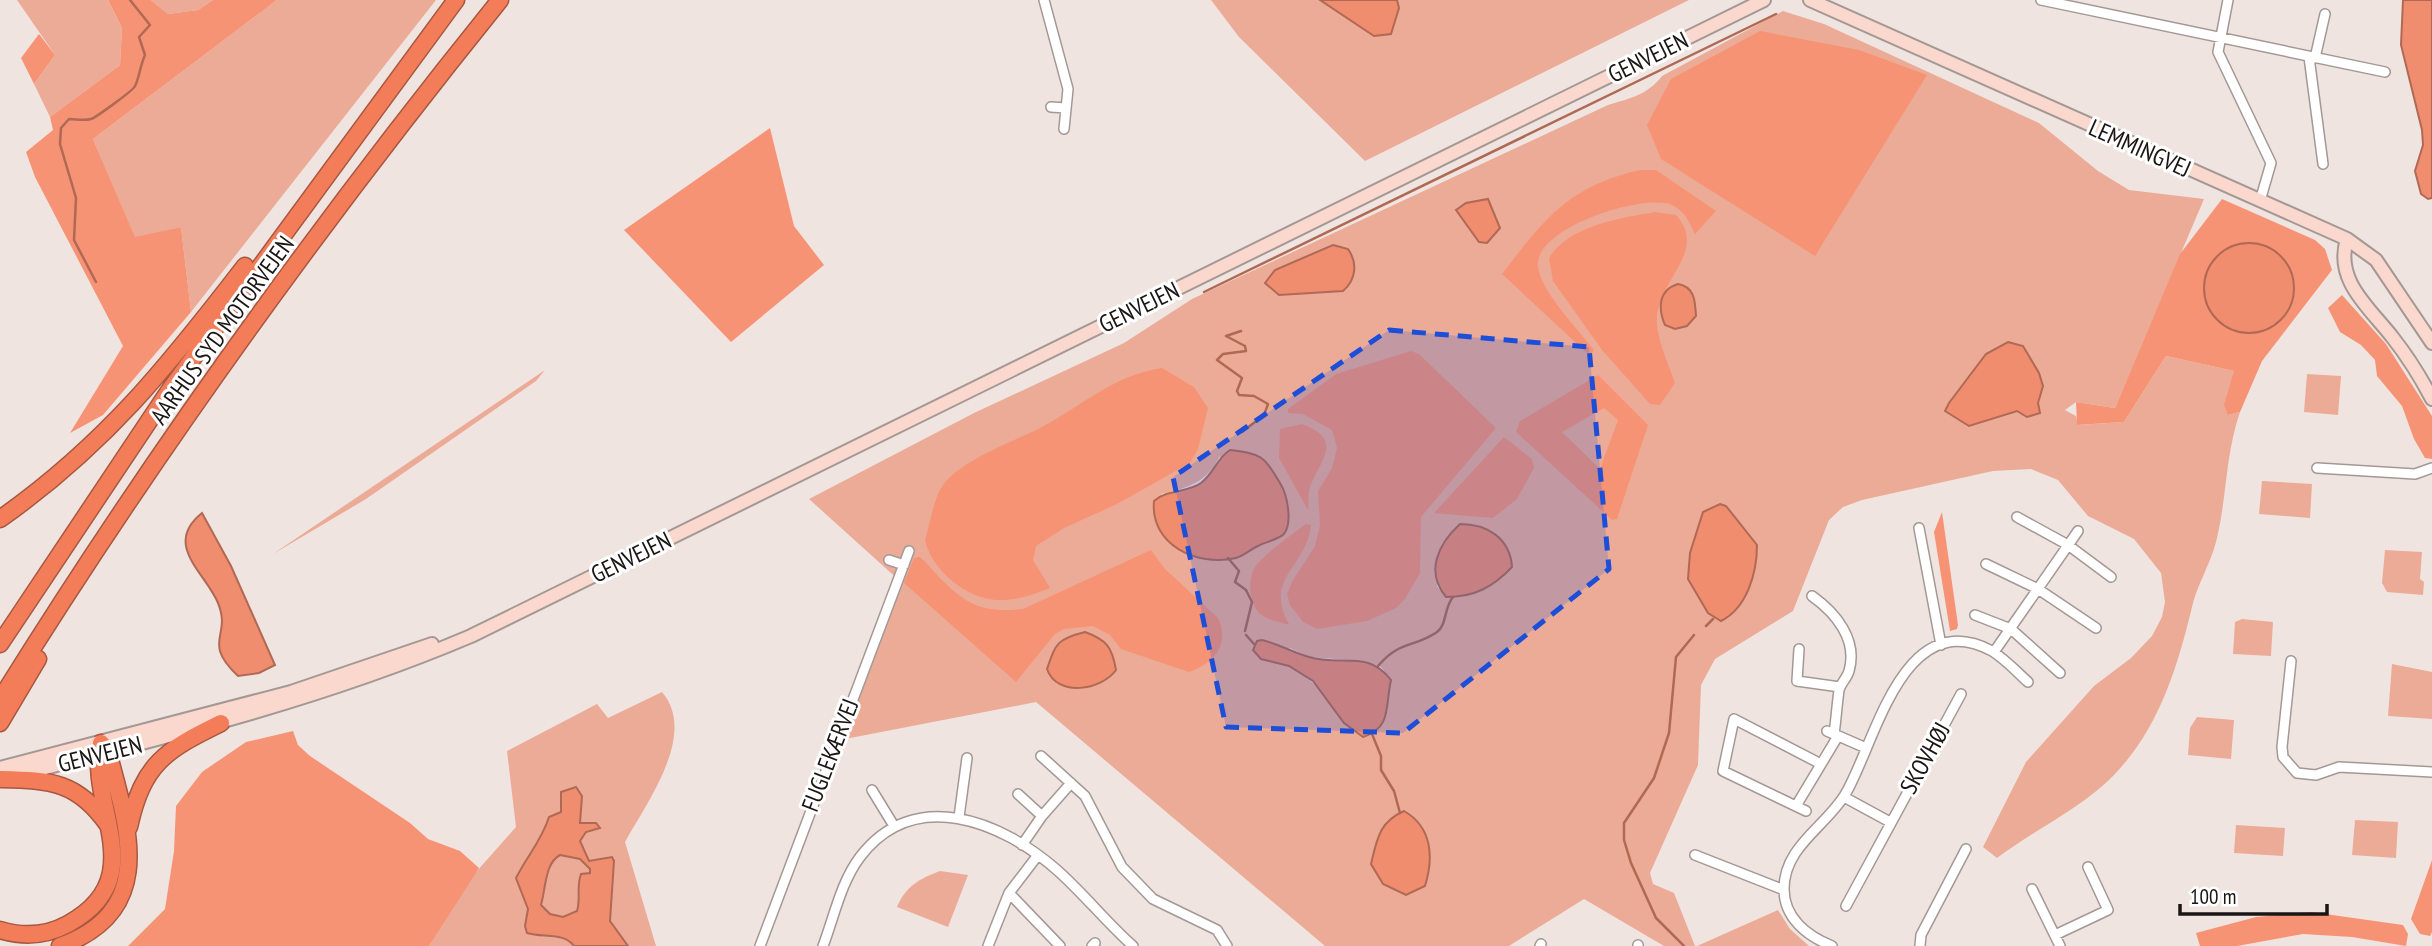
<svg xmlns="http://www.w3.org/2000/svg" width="2432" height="946" viewBox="0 0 2432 946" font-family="'PT Sans Narrow',sans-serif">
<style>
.green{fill:#ecab97;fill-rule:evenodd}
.forest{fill:#f79375;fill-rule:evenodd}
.water{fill:#f08d6f;stroke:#b06954;stroke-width:2;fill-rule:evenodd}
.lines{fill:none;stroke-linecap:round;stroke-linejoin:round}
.stream{stroke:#b06954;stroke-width:2.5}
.street-casing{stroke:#a49895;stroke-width:12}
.secondary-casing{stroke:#a49895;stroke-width:16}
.highway-casing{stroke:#a75841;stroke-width:19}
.street{stroke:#fff;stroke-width:9}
.secondary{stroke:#fbd8cd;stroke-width:12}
.highway{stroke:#f37c59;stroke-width:16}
.marked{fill:#1d4ed8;fill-opacity:0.2;stroke:#1d4ed8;stroke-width:5;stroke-dasharray:14 9;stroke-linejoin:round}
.labels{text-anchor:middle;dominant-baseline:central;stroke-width:6;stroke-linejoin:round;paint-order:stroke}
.street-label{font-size:24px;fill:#1a1615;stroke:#fff}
</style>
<rect width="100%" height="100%" fill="#f0e4e1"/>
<!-- green -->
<path class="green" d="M17,0H108L122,28L120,65L50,117L34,84L55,55Z
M151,0H213L198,10L168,14Z
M277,0H436L191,312L181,227L135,238L93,139Z
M1211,0H1689L1365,161L1239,37Z
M1783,11L1824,24L2039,123L2098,171L2129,190L2204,199L2115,408L2076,402L2065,410L2076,416L2078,425L2124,422L2166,356L2234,371L2228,415L2240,412C2225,455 2227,499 2216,542C2210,565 2197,585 2192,607C2177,669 2159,728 2114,775C2081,809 2035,829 1997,858L1983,847L2026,762L2094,686L2131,658L2152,636L2162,617L2165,602L2161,573L2134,539L2088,516L2058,480L2031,469L1993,471L1862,500L1843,507L1829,520L1793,611L1715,659L1701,685L1698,765L1650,873L1653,884L1674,893L1695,946H1664L1584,899L1509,946H1325L1036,702L840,740L901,582L809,499L974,413L1124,343L1192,299L1608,105C1631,98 1647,95 1662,76ZM1220,456L1255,547L1237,558H1198L1161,494C1190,487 1206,483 1220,456ZM1435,562L1512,567C1492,587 1475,597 1446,597L1437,586ZM1290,648L1309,657L1365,661L1381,667L1391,680L1386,701L1344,723C1325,691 1301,664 1261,659Z
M545,370L536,381L366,499L273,554Z
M2307,374L2341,376L2338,415L2304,412Z
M2262,481L2312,484L2310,518L2259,514Z
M2385,550L2422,552L2420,579L2424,582L2423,595L2387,592L2382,583Z
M2242,619L2273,622L2271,656L2233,654L2235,622Z
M2392,664L2432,672V719L2388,716Z
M662,692C698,734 647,802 625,842L656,946H429L469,880L516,827L507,751L597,704L608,718Z
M2197,717L2234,720L2231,759L2188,755L2190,728Z
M2355,820L2398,822L2396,858L2352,855Z
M2236,825L2285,828L2283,856L2234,853Z
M940,871L968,875L948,927L897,907C906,886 919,879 940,871Z
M1778,910L1790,929L1809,946H1697Z"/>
<!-- forest -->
<path class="forest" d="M108,0H151L168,14L198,10L213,0H277L93,139L135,237L181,227L191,312L103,415L70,433L123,346L35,177L26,152L53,130L50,117L120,65L122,28Z
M1760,31L1859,50L1927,75L1815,256L1661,159L1647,125L1671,79Z
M39,34L55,55L34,84L21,58Z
M770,128L794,226L824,265L731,342L624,230Z
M1640,170H1656L1716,211L1695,234C1689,222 1685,211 1672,205C1644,193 1533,228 1538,267C1541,292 1578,329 1594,350L1590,356L1502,274C1545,218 1569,186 1640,170Z
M2222,199L2315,240L2325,249L2332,270L2262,361L2240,412L2228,415L2224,405L2234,371L2166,356L2124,422L2077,425L2076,402L2115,408L2180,254Z
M1655,212L1676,215C1710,253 1653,282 1657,325C1659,345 1669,365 1675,383L1660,405L1650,404L1602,350L1553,281L1549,258C1568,226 1620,218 1655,212Z
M2342,295L2386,344L2432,416V459L2425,458L2414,439L2402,406L2377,376L2375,360L2361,345L2340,332L2328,308Z
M1411,351L1419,354L1496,428L1421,517L1420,573L1405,599L1396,608L1367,621L1317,629L1303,622L1290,605L1287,594L1293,580L1315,546L1320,525L1318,491L1332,468L1337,448L1332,430L1303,414L1288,413V409L1336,374Z
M1162,368L1194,387L1208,408L1198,449L1190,463L1117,504L1064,528L1036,546L1033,560L1050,588C1033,595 1015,601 997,600C966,599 931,569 925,540C930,524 933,502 941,488C959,460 1013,442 1042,427C1083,405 1114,375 1162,368Z
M1598,375L1648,425L1617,519L1612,520L1516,432L1520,421ZM1604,408L1618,420L1600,469L1562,432Z
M1302,424C1345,440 1320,460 1310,487C1308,494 1309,502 1308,510L1279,458L1280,429Z
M1504,437L1532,459L1534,468L1517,499L1493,518L1434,513Z
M1942,512L1958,625L1957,629L1950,631L1934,532Z
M1306,524L1311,525C1307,568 1263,577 1289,624H1286C1277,621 1267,620 1260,614C1248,603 1247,574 1258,563C1272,548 1290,536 1306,524Z
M1151,550L1165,569L1218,618C1231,644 1213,664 1189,672L1121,649L1110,635L1093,626L1064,629L1055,634L1016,682L904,583L914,558L920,557C927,563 933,571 939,577C967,606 984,613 1023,609Z
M293,731L298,745L310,756L410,823L428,839L460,851L479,868L429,946H128L165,909L174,851L176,806L202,772L246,742Z
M2432,860V932L2430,936L2420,934L2411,919Z
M2311,912L2403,925L2408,934L2406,946L2352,937L2303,934L2237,946H2200L2196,933L2256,917Z"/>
<!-- water -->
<path class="water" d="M1320,0H1397L1399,8L1391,34L1374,36Z
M2403,0H2432V198L2428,199L2421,194L2415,171L2423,145L2422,130L2401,45Z
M1488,199L1500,228L1487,243L1479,242L1456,210L1466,203Z
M2204 288a45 45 0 1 1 90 0a45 45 0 1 1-90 0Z
M1333,245L1348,249C1358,263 1356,280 1343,291L1279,295L1265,283L1275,270Z
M1678,284C1695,287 1695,301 1696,316L1687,326L1675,329L1665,325C1658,309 1658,290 1678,284Z
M2008,342L2023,346L2039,373L2043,386L2038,403L2040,413L2027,417L2017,411L1969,426L1945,411L1949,403L1986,354Z
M1230,450C1262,454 1263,455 1280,483C1287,494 1293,522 1284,534C1279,539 1266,542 1260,545C1252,548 1244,556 1236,558C1197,567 1150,545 1154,501C1167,489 1187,493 1201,483C1214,473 1217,458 1230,450Z
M1720,504L1726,506L1757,545C1757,573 1747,608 1721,621L1708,613L1688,579L1690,553L1703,512Z
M202,513L231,566L275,665L259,673L238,676C201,641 232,637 218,603C206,573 162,545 202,513Z
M1460,524C1487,524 1510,538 1512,567C1493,587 1475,597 1446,597C1425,572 1438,544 1460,524Z
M1085,632C1107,640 1112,647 1116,670C1102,690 1057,698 1047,669C1056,643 1057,639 1085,632Z
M1262,640C1279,644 1294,653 1309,657C1342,667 1367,649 1391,680C1385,706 1392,728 1363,737L1344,723L1313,681L1289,666L1261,659L1253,650L1257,641Z
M576,787L582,796L580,823H596L600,828L586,832L580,841L589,861L612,857L614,861L610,921L628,946H574C564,932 543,938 527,933L525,926L528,909L516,878C527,856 542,840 549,817L561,812V792ZM560,855L580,859L590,869V873L581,874C576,887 581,898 577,911L563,917L550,914L541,905C546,887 545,863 560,855Z
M1404,811C1432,827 1434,857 1425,886L1406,895L1383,884L1371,864C1377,839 1379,822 1404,811Z"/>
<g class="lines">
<!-- stream -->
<path class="stream" d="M96,282L74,240L76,198L60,144L61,128L69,119C76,119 84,121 91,119C95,118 134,90 135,86C139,79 140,66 145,55L139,37L150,25L130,0
M1204,292L1776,14
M1241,331L1226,336L1245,346L1246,351L1223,354L1217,360L1242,378L1237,391L1239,395L1254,396L1268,404L1264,415L1242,432
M1228,558L1239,571L1235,582L1246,590L1252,602L1245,631
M1706,626L1713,619
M1246,635L1254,644
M1378,666C1400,640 1414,648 1437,632C1447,625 1444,607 1453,597
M1372,734L1381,756V770L1394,791L1400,813
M1684,946L1656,918L1631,863L1624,840V823L1654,778L1669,733L1676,657L1694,635"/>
<!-- street casing -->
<g class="street-casing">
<path id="street" d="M1044,0L1068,89L1064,129
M2041,0L2385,72
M2228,0L2218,52L2271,163L2260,201
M2309,57L2323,164
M2315,58L2325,14
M1051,107L1066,108
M2317,468L2415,474L2432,468
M2017,517L2068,545L2111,577
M1919,528L1941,645
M889,560L904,565
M1986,564L2038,589L2096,628
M1812,596C1836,613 1858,640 1849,671C1847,678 1841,683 1839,690C1837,705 1836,720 1834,734
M1975,615L2011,629L2060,673
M1799,649L1797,681L1840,687
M1994,652L2078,531
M2291,661L2282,747L2283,757L2297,773L2316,775L2339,767L2432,772
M1827,731L1866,748
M1041,756L1085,796L1122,867L1153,899L1217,930L1227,946
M872,790L894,826
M1018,794L1042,816
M1844,797L1890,822
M1796,806L1838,736
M1806,811L1723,771L1734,719L1821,764
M959,817L967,758
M1022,845L1042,816L1071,783
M1695,855L1784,890
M2032,889L2060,946
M1009,893L1060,946
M1846,906L1961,694
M2055,935L2108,910L2088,867
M760,946L909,551
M823,946C834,917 841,882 860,857C914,786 1001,821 1057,870C1084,894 1106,922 1133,946
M988,946L1009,893L1038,855
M1092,946L1095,943
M1540,946L1541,944
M1638,946V945
M1832,946C1807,936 1784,918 1784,889C1784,846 1827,826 1846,793C1876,741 1903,604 1992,651C2005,659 2017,672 2028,682
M1920,946L1921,935L1966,849"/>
</g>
<!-- secondary casing -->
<g class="secondary-casing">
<path id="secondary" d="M1810,0L2347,239L2376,260L2432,343
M2347,239C2334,281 2370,308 2393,338C2408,357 2421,378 2432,399
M0,768L291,692L432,644
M13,776C168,737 323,699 471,636L1764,0"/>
</g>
<!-- highway casing -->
<g class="highway-casing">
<path id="highway" d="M0,519C105,445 168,366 245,266
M0,644L171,388L456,0
M0,700C151,457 320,223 500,0
M0,723L38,659
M1,779C51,780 78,782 108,825
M129,827C143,763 166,750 221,723
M0,930C23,937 46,936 68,924C153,878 87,807 101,743
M60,946C158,911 128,828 108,752L101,743"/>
</g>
<!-- street -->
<use href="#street" class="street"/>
<!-- secondary -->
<use href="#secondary" class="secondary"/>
<!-- highway -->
<use href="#highway" class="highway"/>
</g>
<!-- marked area -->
<path class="marked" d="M1389,330L1589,347L1609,569L1403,733L1226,727L1173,477Z"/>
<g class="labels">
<!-- street labels -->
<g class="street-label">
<text transform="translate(1648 57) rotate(-26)">GENVEJEN</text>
<text transform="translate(2140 148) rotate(24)">LEMMINGVEJ</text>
<text transform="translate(1139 307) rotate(-26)">GENVEJEN</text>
<text transform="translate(222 330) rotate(-54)">AARHUS SYD MOTORVEJEN</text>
<text transform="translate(631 557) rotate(-26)">GENVEJEN</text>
<text transform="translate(100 754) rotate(-14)">GENVEJEN</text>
<text transform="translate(830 755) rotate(-69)">FUGLEKÆRVEJ</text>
<text transform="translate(1925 758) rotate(-61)">SKOVHØJ</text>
</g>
</g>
<!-- scale -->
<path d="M2180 904v10h147v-10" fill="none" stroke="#1a1615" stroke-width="3.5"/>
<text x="2190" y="904" font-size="21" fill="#1a1615" stroke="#ffffff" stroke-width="5" paint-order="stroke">100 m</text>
</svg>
